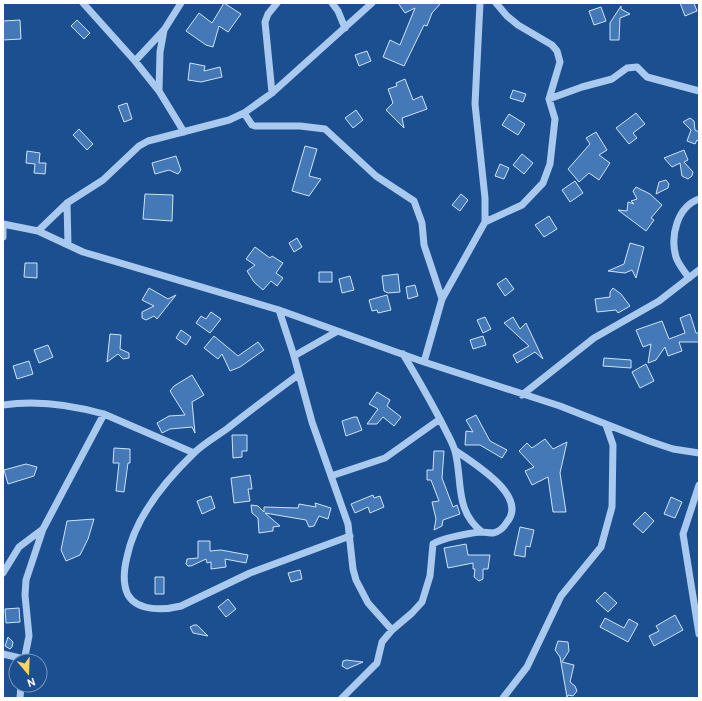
<svg xmlns="http://www.w3.org/2000/svg" width="702" height="701" viewBox="0 0 702 701" font-family="Overpass,sans-serif">
<style>
.building{fill:#4478b7;stroke:#cfe3fa}
.lines{fill:none;stroke-linecap:round;stroke-linejoin:round}
.minor{stroke:#a9c9ee;stroke-width:7}
</style>
<rect width="100%" height="100%" fill="#1b4f8f"/>
<!-- building -->
<path class="building" d="M224,3L241,14L228,32L219,26L213,47L206,45L186,31L199,13L212,23Z
M398,3H441L432,13L427,26L424,25L404,66L383,57L390,40L400,45L415,8L405,13Z
M680,3H694L697,11L685,16Z
M621,6V9L630,14L620,18L619,40H610V23Z
M601,7L606,21L594,25L589,11Z
M20,20L21,39L3,40V21Z
M77,20L90,33L84,39L71,26Z
M367,51L371,61L359,66L355,55Z
M190,63L205,66L204,71L220,67L222,77L201,82L188,80Z
M405,79L413,100L422,96L427,109L402,118L404,128L386,110L393,103L388,89L397,86L396,83Z
M513,90L526,94L523,102L510,98Z
M127,103L132,119L124,122L118,106Z
M356,110L363,120L353,128L345,118Z
M636,113L645,124L633,133L637,138L629,144L616,128Z
M509,114L525,124L518,135L502,125Z
M690,118L694,121L695,130L699,132V141L697,140L695,144L687,141L691,130L683,122Z
M79,129L93,144L87,150L73,135Z
M596,132L607,150L599,155L610,163L599,180L589,173L579,182L568,169L590,144L586,138Z
M305,146L317,149L309,176L321,179L309,196L292,191Z
M684,150L688,160L684,162L693,172L692,176L688,179L682,176L680,163L672,167L664,158Z
M27,151L40,153L39,163H46L45,174L34,173L35,164L26,163Z
M522,154L533,163L524,174L513,165Z
M176,156L181,170L178,174L169,170L155,174L152,163Z
M500,164L509,168L504,179L495,176Z
M666,180L669,184L668,188L656,194L659,182Z
M575,181L583,193L570,202L562,190Z
M636,187L650,194L662,205L651,218L654,220L646,231L618,210L627,211L628,202L634,204L631,201L637,199L633,191Z
M145,194L173,195L172,221L143,219Z
M461,194L468,200L460,211L452,205Z
M549,216L557,229L544,237L535,225Z
M297,238L302,247L294,252L289,243Z
M630,243L644,247L636,278L632,270L625,273L608,271L624,264Z
M255,247L270,258L272,256L283,263L276,273L283,278L277,286L271,281L263,290L254,282L247,271L255,265L246,259Z
M25,263H37V278L24,277Z
M319,272H332V282H319Z
M398,274L400,292L388,293L384,291L382,276Z
M350,276L354,290L342,293L339,279Z
M506,278L514,289L505,296L497,284Z
M415,285L418,296L408,299L406,287Z
M149,288L168,299L176,295L157,319L154,316L146,320L142,318V312L154,306L142,300Z
M613,288L621,294L630,306L618,313L616,310L597,312L595,299L610,297V292Z
M387,295L391,310L378,313L377,310L372,311L369,300Z
M211,312L221,319L210,333L196,323L201,316L206,319Z
M690,314L696,333H699V342H679L682,351L668,356L665,347L656,360L648,363L651,344L643,347L636,330L662,321L669,339L685,333L680,318Z
M485,317L491,329L483,333L477,320Z
M513,317L520,329L526,323L543,359L535,352L517,363L513,355L529,346L504,323Z
M181,330L191,337L186,345L176,338Z
M110,334L121,335L120,349L129,353V358L123,359L118,354L107,362Z
M214,336L238,356L258,342L264,350L240,367L230,371L222,354L218,359L204,348Z
M483,336L486,345L473,349L470,340Z
M48,345L53,357L39,363L34,350Z
M604,358L631,360V368L603,366Z
M29,361L33,374L17,379L13,366Z
M646,364L654,381L640,388L632,372Z
M192,375L204,395L192,402L195,433L192,427L170,429L162,433L157,423L169,416L185,415L170,391L174,386Z
M377,392L390,400L387,406L401,417L394,426L383,417L377,424H367L378,409L369,404Z
M476,415L490,441L507,450L502,458L480,445H465L466,431L473,432L466,420Z
M354,417H357L362,430L346,436L342,421Z
M232,435H247V451H242V457L233,458Z
M545,439L553,449L567,442L560,473L566,512H553L548,477L532,485L525,471L534,467L519,451L527,443L532,448Z
M114,448L130,449V463H128L124,492L116,491L119,463H113Z
M434,451H444L442,478L453,507L457,505L460,514L443,520L442,526L434,530L436,519L432,502L439,501L431,480H427V470H433Z
M26,464L37,467L34,476L8,484L4,470Z
M250,475L252,489H248L250,501L234,503L231,478Z
M373,495L374,498L380,496L384,507L370,513L368,507L355,513L351,504Z
M211,496L215,508L202,514L197,501Z
M671,497L682,502L675,518L664,514Z
M315,503L331,508L328,519L319,516L314,526L309,527L306,520L265,513L280,526L273,527V531L259,533L258,518L252,513L251,505L258,506L264,512V507L298,508L299,504L316,507Z
M645,512L654,521L643,533L633,524Z
M94,519L88,539L80,555L66,561L61,550L67,521Z
M520,527L534,530L530,547L526,546L525,557L514,555Z
M198,541H210V551L221,550L248,555L246,563L225,559L226,567L211,569V562L207,563L206,559L191,566H188L186,564L187,559L198,558Z
M466,544L468,555H490L488,569H483V579L479,581L474,577L475,569H473V563L448,568L444,548Z
M300,570L302,579L291,582L288,573Z
M155,577H164V594H155Z
M605,592L617,603L608,612L596,601Z
M228,599L236,609L226,617L218,607Z
M19,608L20,622L6,623L5,609Z
M675,615L683,630L654,646L649,636L659,631L656,626Z
M605,618L624,628L629,619L638,624L628,642L600,627Z
M194,625H197L208,636L193,633L190,627Z
M8,637L13,642L12,647L10,649L5,646Z
M558,641L568,642L569,651L562,662L574,665L570,682L575,686L577,691L573,696L568,695L567,697L560,657L555,650Z
M346,660L363,662L347,669L342,666L343,661Z"/>
<g class="lines">
<!-- minor -->
<path class="minor" d="M83,3L135,61L159,91L184,132
M332,3L338,11L345,28
M135,61L164,30L181,3
M159,91L160,52L164,30
M272,93L265,22L268,14L277,3
M549,99L582,87L612,79L627,68L637,67L647,77L699,91
M244,113L252,125L255,126H300L325,129L376,176L414,201L422,223L424,245L442,299
M67,203L68,245
M485,222L522,205L543,183L550,164L555,119L549,99L560,62L557,51L552,45L518,25L507,16L496,3
M3,224L38,231L83,252L279,310L424,362L560,406L649,441L673,449L699,453
M3,225V237
M38,231L67,203L103,180L139,146L148,141L229,120L244,113L272,93L372,3
M689,278C685,272 678,264 676,257C670,236 677,207 699,199
M279,310L294,356L312,422L348,524L353,569L356,580L368,603L392,630
M403,354C418,379 433,405 446,431C449,437 453,444 455,451C463,481 454,510 482,532
M294,356L336,332
M424,362L442,299L485,222V198L475,104L480,3
M298,375C275,392 251,410 228,428C217,436 203,444 194,453C165,481 135,517 127,557C124,569 122,583 128,595C138,612 165,610 181,606L250,573L350,536
M522,395L594,338L659,301L699,270
M3,405C35,400 72,405 104,414L194,453
M331,476L385,458L440,419
M699,485L683,534L699,634
M3,573L19,547L43,529L104,414
M3,654L24,659
M24,661L29,636L25,595L26,580L43,529
M20,698L21,685
M342,698L377,663L382,642L392,630L412,613L422,602L430,576L433,544C442,538 470,533 481,532C485,532 489,533 493,533C499,532 504,527 507,522C529,495 472,463 455,450
M503,698L527,667L561,596L601,547L612,507L613,445L606,425"/>
</g>
<!-- border -->
<rect width="702" height="701" fill="none" stroke="#ffffff" stroke-width="8"/>
<!-- north arrow -->
<g transform="translate(28 673) rotate(161)"><circle r="19" fill="#1b4f8f" stroke="#7695bc"/>
<path d="M0-3L7 15L0 10L-7 15Z" fill="#ffd166"/>
<text y="-6" font-size="11" font-weight="bold" text-anchor="middle" fill="#ffffff">N</text>
</g>
</svg>
